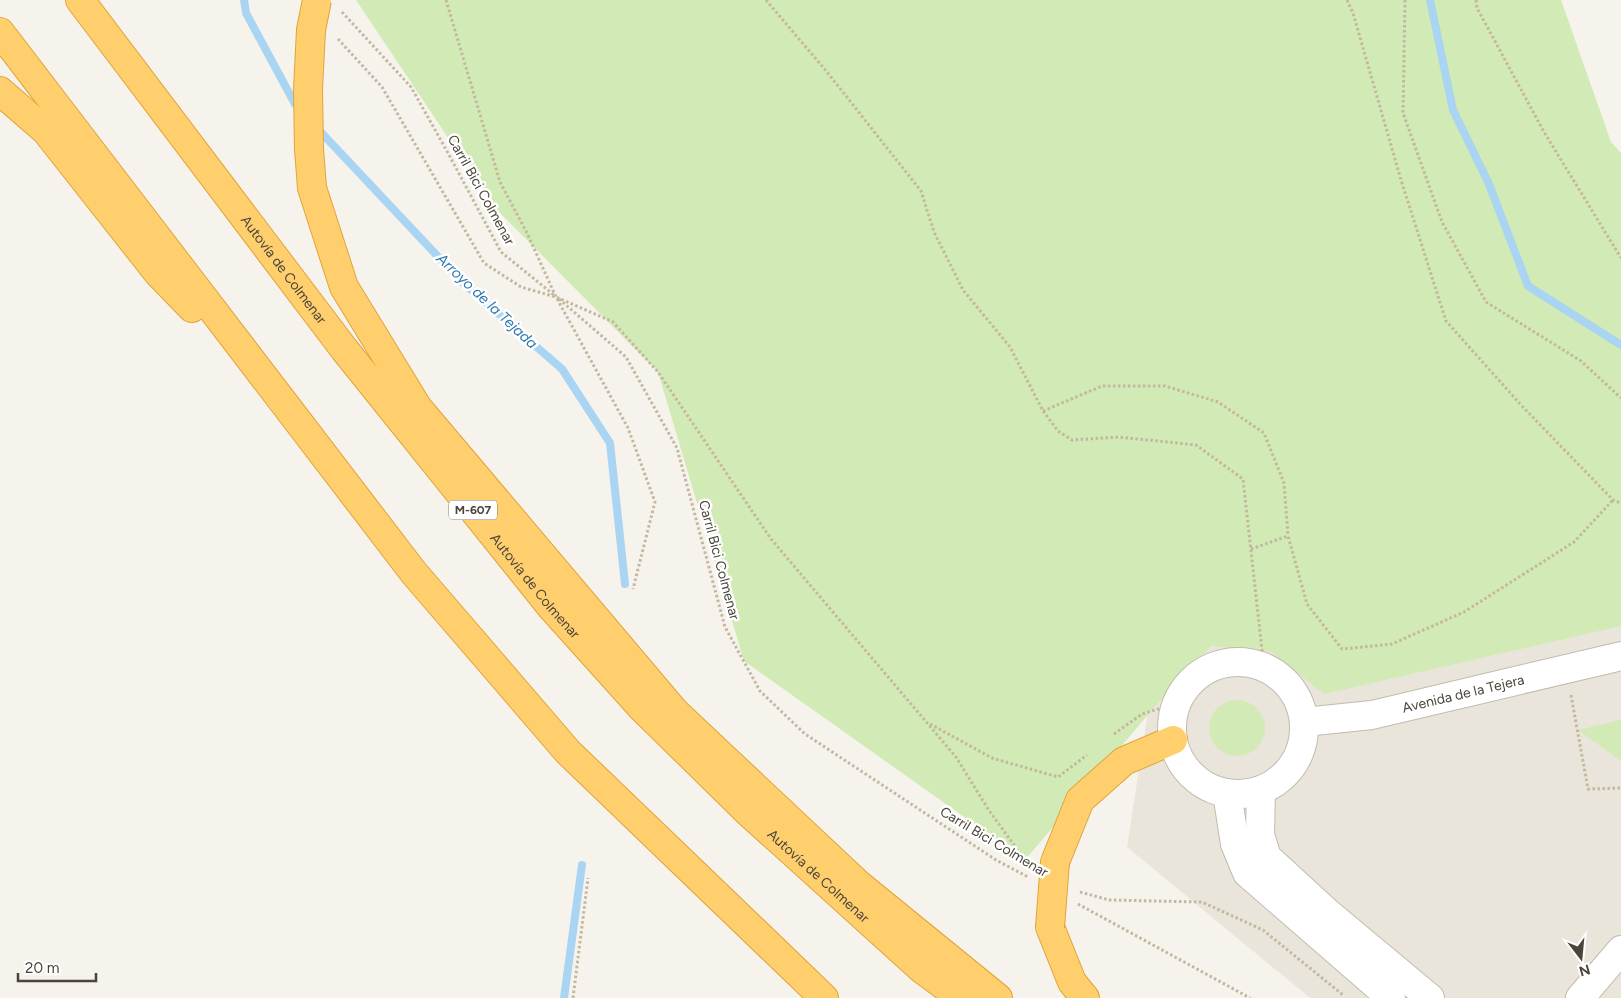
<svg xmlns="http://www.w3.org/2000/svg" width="1621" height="998" viewBox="0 0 1621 998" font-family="Figtree,sans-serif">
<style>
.residential{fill:#eae5da}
.green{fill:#d2eab5}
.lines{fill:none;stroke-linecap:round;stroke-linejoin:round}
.stream{stroke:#a9d4f2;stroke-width:8}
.minor-casing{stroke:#c2bbae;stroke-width:30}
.highway-casing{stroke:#e0a43c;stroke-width:30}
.path{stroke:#c4b79f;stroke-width:3;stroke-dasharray:2.5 2.5;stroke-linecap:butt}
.minor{stroke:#fff;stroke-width:28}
.highway{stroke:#ffcf6e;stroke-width:28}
.highway-bridge-casing{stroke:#e0a43c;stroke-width:30;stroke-linecap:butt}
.highway-bridge{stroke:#ffcf6e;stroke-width:28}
.labels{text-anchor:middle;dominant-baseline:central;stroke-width:5;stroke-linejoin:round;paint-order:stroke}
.shield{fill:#fff;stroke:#817c74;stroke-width:1}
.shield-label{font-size:12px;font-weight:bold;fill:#4b4439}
.street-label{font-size:14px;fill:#4b4439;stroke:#fff}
.water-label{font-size:15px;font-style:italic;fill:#2e7ab2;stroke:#fff}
</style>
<rect width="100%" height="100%" fill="#f6f3ec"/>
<!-- residential -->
<path class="residential" d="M1621,551V998H1310L1127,847L1159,640Z"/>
<!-- green -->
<path class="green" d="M356,0H1561L1611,142L1621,153V626L1324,694L1272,652L1211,646L1158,703L1025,860L744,661L658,372L495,208Z
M1209 728a28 28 0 1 1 56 0a28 28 0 1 1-56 0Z
M1621,720V761L1578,730Z"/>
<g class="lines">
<!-- stream -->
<path class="stream" d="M244,0L246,13L295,104L300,109
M1430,0L1453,110L1489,184L1528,286L1621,345
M316,127L461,281L562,369L610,443L625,584
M564,998L582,865"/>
<!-- minor casing -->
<g class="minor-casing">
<g id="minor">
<circle cx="1238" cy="728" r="66"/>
<path id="s1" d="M1304,722L1372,715L1621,656"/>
<path d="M1261,790L1260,835L1267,857L1328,913L1430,998"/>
<path d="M1227,793L1235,844L1247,873L1391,998"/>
<path d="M1580,998L1621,950"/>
</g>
</g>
<!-- highway casing -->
<g class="highway-casing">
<g id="highway">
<path id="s2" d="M80,0L344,349L552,608L641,707L748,812L923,970L961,998"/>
<path d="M0,32L414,573L568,752L824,998"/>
<path d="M0,91L46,131L158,273L192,308"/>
<path d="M309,149L312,188L344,287L418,408L675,712L858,884L998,998"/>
<path d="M1055,862L1080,800L1124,761L1173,740"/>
<path d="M1050,927L1072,982L1085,998"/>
</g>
</g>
<!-- path -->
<path class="path" d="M446,0L500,182L527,233L556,297L628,428L655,502L633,589
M766,0L827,72L921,191L934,232L963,290L1010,347L1043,411L1058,431L1072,440L1119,437L1196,445L1243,479L1264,668
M1347,0L1353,13L1401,180L1446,321L1521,405L1613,500L1621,503
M1405,0L1403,113L1442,222L1486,302L1581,361L1621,398
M1476,0L1477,8L1544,132L1621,258
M342,12L411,87L448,153L501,252L554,295
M338,39L382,87L484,263L521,287L556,297L613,322L658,372L771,539L956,757L988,809L1027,863
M559,299L626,357L677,448L725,627L760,691L805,734L996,860L1028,877
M1043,411L1102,386H1165L1218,402L1264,433L1284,483L1288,536
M1251,549L1288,536L1307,604L1342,649L1392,644L1464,612L1574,542L1613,500
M1571,695L1588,789L1621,788
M930,724L992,758L1058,777L1087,755
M1114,734L1142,714L1178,703
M1080,892L1109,900L1202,902L1263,930L1343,995
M1078,904L1250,998
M573,998L588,878"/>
<!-- minor -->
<use href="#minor" class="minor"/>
<!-- highway -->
<use href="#highway" class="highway"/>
<!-- highway-bridge casing -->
<g class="highway-bridge-casing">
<path id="highway-bridge" d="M309,149L308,89L311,30L317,0
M1050,927L1055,862"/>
</g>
<!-- highway-bridge -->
<use href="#highway-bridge" class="highway-bridge"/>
</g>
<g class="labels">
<!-- shield labels -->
<rect class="shield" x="449" y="500.5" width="48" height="19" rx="4"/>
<g class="shield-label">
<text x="473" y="510">M-607</text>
</g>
<!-- street labels -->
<g class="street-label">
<text transform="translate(481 190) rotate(61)">Carril Bici Colmenar</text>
<text stroke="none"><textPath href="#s2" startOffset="338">Autovía de Colmenar</textPath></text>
<text transform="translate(719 560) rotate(75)">Carril Bici Colmenar</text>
<text stroke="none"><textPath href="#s2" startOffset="742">Autovía de Colmenar</textPath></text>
<text stroke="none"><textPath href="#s1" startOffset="162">Avenida de la Tejera</textPath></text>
<text transform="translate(994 842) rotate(31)">Carril Bici Colmenar</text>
<text stroke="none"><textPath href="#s2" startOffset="1148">Autovía de Colmenar</textPath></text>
</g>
<!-- water labels -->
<g class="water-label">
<text transform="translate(487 301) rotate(43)">Arroyo de la Tejada</text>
</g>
</g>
<!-- north arrow -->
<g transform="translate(1581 958) rotate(164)" stroke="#ffffff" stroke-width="4" paint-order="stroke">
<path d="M0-4L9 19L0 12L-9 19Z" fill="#4b4439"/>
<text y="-8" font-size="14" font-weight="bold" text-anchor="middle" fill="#4b4439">N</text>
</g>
<!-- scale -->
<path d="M18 973v8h78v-8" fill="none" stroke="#4b4439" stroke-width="2.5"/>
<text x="25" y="973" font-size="15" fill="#4b4439" stroke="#ffffff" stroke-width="4" paint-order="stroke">20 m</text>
</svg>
